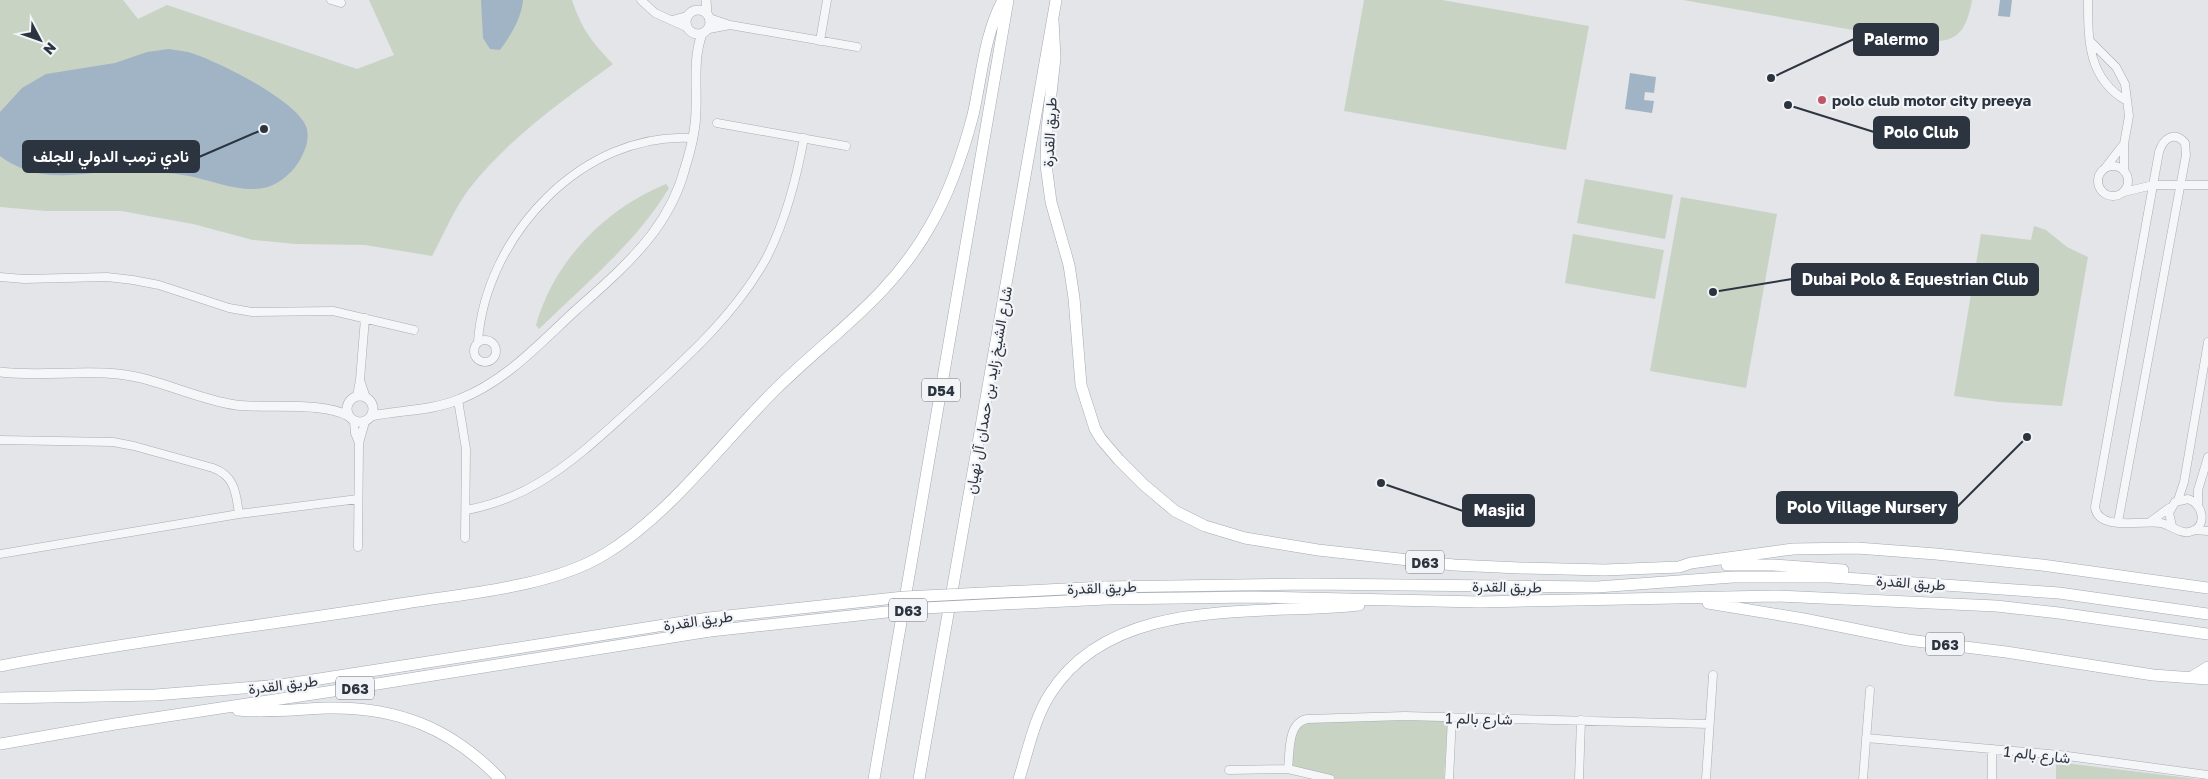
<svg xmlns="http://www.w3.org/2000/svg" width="2208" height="779" viewBox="0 0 2208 779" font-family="'Golos Text',Vazirmatn,sans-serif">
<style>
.green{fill:#c8d3c4}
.water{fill:#a1b4c6}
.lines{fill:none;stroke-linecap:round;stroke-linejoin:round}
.minor-casing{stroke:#a8acb3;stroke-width:9}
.tertiary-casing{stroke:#a8acb3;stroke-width:10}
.primary-casing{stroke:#a3aab4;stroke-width:12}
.minor{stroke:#f5f6f8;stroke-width:8}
.tertiary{stroke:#f5f6f8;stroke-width:9}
.primary{stroke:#fff;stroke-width:11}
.primary-bridge-casing{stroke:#a3aab4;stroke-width:12;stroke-linecap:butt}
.primary-bridge{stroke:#fff;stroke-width:11}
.poi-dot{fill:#c25467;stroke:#f2f4f7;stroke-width:2}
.labels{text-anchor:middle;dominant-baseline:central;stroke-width:4.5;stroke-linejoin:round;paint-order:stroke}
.shield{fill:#f2f4f7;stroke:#676e77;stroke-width:1}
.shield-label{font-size:14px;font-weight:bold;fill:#2c3440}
.poi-label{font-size:15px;font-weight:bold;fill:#2c3440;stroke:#f2f4f7;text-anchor:start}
.street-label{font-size:15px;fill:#2c3440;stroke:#f2f4f7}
.leader{fill:none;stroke:#2c3440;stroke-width:2}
.callout-dot{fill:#2c3440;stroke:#f2f4f7;stroke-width:2}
.callout{fill:#2c3440;stroke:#2c3440;stroke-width:2}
.callout-label{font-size:16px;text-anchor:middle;font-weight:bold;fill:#fff}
</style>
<rect width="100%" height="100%" fill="#e3e5e9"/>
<!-- green -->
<path class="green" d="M0,0H123L138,19L167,5L357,69L394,55L369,0H572C582,30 592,42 613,64C561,102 509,138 469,189C454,209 444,234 432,256L365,245L296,244L253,240L193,224L121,211H46L0,207Z
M1364,0H1442L1589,26L1566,150L1344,111Z
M1683,0H1972C1964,47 1945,43 1904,39Z
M1585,179L1673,195L1665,239L1577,223Z
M666,184L669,188C636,243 585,284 539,329L536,325C554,261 605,209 666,184Z
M1681,197L1777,214L1746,388L1650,371Z
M2034,226L2046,230L2067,247L2088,257L2062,406L1999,402L1954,396L1981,234L2031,240Z
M1573,234L1664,250L1655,299L1565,283Z
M1448,719L1444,779H1334L1291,769C1293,753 1291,733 1305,722Z
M2056,762L2198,779H2056Z"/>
<!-- water -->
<path class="water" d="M481,0H523C522,17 510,37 500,50L490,49L483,38Z
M2000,0H2012L2010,17L1998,16Z
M169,49C175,50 182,51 188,52C214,59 301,102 307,129C309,140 306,148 301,158C295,170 281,183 268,187C242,194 214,181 189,176C162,171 133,171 106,172C90,173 73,176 56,175C37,175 15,168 0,156V112L22,88L46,74L115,63L147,52Z
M1630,73L1656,77L1654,93L1645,92L1644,100L1654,101L1652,113L1625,109Z"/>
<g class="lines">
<!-- minor casing -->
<g class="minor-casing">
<path id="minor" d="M331,0L341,3
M641,0L655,13L686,27
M2088,0C2088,41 2088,79 2127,101
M709,18L730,25
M672,20L687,16
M709,29L730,25L857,47
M820,41L827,0
M2091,42L2116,67L2125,84L2129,116L2124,144V171
M717,123L846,146
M2098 181a15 15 0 1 1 30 0a15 15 0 1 1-30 0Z
M2106,167L2123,145
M2124,192L2153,185H2208
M0,277L24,279L107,277L133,280L159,285L229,308L252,312L333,311L414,330
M474 351a11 11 0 1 1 22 0a11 11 0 1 1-22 0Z
M478,342C485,237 582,131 693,138
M360,380L366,398
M357,396L360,380L365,318
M458,400L466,449L465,538
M354,422L355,433L359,443
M0,440L113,442L134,446L213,468C235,476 236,493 239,514
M2178,500L2184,482L2208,342
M2198,504V490L2208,457
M467,510C493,505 517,496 540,482C575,461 604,433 634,406C683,361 735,316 767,257C786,219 796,180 804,138
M2118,522L2186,155L2185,143C2174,130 2163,139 2159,152L2095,507C2098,532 2144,520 2161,523C2171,525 2179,534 2189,532C2208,528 2204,504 2188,499L2175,502L2169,513L2172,526
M2150,522L2169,508
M2194,530L2208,531
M358,547L359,443L365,422
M0,554L239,514L358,499
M1866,738L2060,755L2208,775
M1288,769C1290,753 1287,723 1307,719L1405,716L1709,724
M1229,770L1288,769L1330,779
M1449,779L1452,717
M1579,779L1581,720
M1706,779L1713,675
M1863,779L1870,690
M1992,779V749"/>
</g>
<!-- tertiary casing -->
<g class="tertiary-casing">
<path id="tertiary" d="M706,0L707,14
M686 22a12 12 0 1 1 24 0a12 12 0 1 1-24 0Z
M0,372C39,377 79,370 118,374C158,378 195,399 236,405C266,409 324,401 348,416
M347 409a13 13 0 1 1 26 0a13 13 0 1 1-26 0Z
M371,416C400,410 432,411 460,399C506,381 540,343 576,310C603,286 631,262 653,233C667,214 679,191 685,168C691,149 696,129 696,109C697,84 693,58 702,34"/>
</g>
<!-- primary casing -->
<g class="primary-casing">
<path id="primary" d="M1053,20L1055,58L1047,129L1046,165L1051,202L1069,265L1074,298L1081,385L1095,429L1101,439L1119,460L1144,485L1175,511L1205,526L1245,538L1318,550L1454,565L1520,568L1604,570L1679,567L1691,563L1793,549L1857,548L1936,554L2042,565L2208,588
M1727,565H1773L1843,570
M1104,587L1308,584L1597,587L1733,577H1830L2059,593L2208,614
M1106,599L1255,597L1480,602L1776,596L1996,606L2059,613L2208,634
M1708,603L1804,619L1908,640L2006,652L2153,675L2208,679
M0,666C135,640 271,625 406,603C469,593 551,587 605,554C671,514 722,442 776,389C832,334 891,296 930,226C950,192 963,153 973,115C982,75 984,36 1003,0
M2192,677L2208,667
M0,698L155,695L281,685L709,618
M238,710C268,713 296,709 326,708C396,706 451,728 500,779
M0,744L115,724L333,691L710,631
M874,779L1008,0
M919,779L1056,0
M1019,779C1028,751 1034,719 1050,694C1113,594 1259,616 1359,605"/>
</g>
<!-- minor -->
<use href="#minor" class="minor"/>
<!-- tertiary -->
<use href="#tertiary" class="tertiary"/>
<!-- primary -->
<use href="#primary" class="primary"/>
<!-- primary-bridge casing -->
<g class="primary-bridge-casing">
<path id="primary-bridge" d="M709,618L904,597L1104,587
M710,631L924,608L1106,599"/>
</g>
<!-- primary-bridge -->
<use href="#primary-bridge" class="primary-bridge"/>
</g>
<!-- markers -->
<circle class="poi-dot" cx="1822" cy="100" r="5"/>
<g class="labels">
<!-- shield labels -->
<g class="shield">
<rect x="922" y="378.5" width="38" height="23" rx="4"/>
<rect x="1406" y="550.5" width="38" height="23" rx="4"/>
<rect x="889" y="598.5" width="38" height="23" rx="4"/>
<rect x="1926" y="632.5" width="38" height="23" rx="4"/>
<rect x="336" y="676.5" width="38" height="23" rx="4"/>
</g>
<g class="shield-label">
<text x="941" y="390">D54</text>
<text x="1425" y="562">D63</text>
<text x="908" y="610">D63</text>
<text x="1945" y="644">D63</text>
<text x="355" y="688">D63</text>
</g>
<!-- poi labels -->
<g class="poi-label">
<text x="1832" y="100">polo club motor city preeya</text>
</g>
<!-- street labels -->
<g class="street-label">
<text transform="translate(1049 132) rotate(-87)">طريق القدرة</text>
<text transform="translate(988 390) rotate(-80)">شارع الشيخ زايد بن حمدان آل نهيان</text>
<text transform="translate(1911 582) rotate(4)">طريق القدرة</text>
<text transform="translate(1507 586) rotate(1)">طريق القدرة</text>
<text transform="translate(1102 587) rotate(-2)">طريق القدرة</text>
<text transform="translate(698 620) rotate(-8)">طريق القدرة</text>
<text transform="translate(283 684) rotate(-7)">طريق القدرة</text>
<text transform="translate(1479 718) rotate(1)">شارع بالم 1</text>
<text transform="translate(2037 754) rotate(6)">شارع بالم 1</text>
</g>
</g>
<!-- callouts -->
<path class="leader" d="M1771 78L1854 39M1788 105L1874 132M264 129L199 157M1713 292L1792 279M2027 437L1957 507M1381 483L1463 511"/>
<g class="callout-dot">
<circle cx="1771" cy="78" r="5"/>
<circle cx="1788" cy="105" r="5"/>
<circle cx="264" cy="129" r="5"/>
<circle cx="1713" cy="292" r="5"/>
<circle cx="2027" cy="437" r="5"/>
<circle cx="1381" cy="483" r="5"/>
</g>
<g class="callout">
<rect x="1854" y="24" width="84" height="31" rx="5"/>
<rect x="1874" y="117" width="95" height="31" rx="5"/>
<rect x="23" y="141" width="176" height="31" rx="5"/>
<rect x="1792" y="264" width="246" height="31" rx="5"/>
<rect x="1777" y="492" width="180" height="31" rx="5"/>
<rect x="1463" y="495" width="71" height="31" rx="5"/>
</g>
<g class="callout-label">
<text x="1896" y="45">Palermo</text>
<text x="1921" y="138">Polo Club</text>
<text x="111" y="162">نادي ترمب الدولي للجلف</text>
<text x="1915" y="285">Dubai Polo &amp; Equestrian Club</text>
<text x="1867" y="513">Polo Village Nursery</text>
<text x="1499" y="516">Masjid</text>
</g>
<!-- north arrow -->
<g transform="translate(40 40) rotate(131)" stroke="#f2f4f7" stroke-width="4" paint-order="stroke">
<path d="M0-4L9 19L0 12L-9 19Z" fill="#2c3440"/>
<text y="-8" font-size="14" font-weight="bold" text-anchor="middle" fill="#2c3440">N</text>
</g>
</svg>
